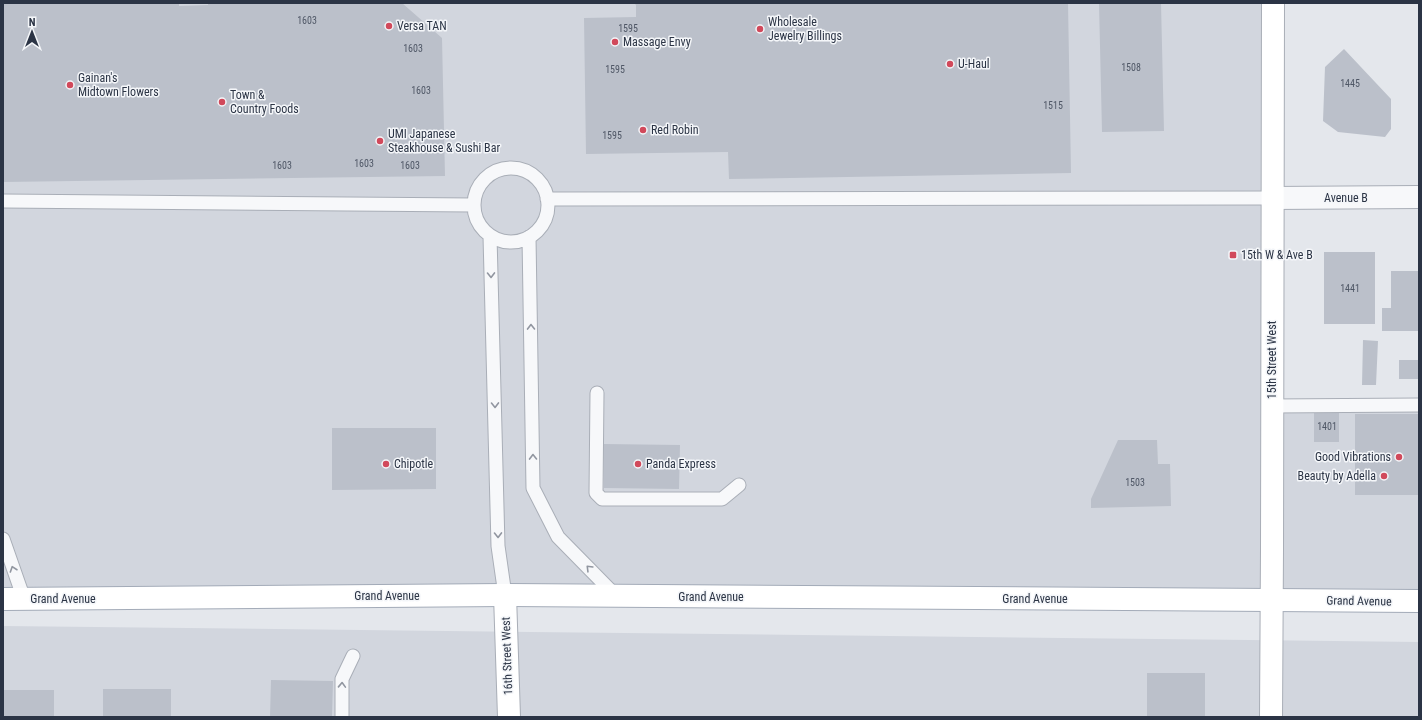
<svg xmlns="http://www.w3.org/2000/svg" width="1422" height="720" viewBox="0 0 1422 720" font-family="'Roboto Condensed',sans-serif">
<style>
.built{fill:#d2d6de}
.building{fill:#bbc0ca}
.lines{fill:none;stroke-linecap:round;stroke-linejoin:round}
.lane-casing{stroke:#a9aeb7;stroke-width:15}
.street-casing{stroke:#a9aeb7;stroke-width:24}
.secondary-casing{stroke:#a9aeb7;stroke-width:24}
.primary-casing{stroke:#a3abb8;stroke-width:24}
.lane{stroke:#f7f8fa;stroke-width:13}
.street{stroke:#f7f8fa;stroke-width:22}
.secondary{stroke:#fff;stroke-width:22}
.primary{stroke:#fff;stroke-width:22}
.oneway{stroke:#9196a0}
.poi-dot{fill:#d1495b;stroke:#f4f6f9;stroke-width:1.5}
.labels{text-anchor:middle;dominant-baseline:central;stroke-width:3;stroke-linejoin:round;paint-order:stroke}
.number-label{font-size:10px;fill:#4f5766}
.poi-label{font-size:12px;fill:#2b3445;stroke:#f4f6f9;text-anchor:start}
.street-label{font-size:12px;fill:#2b3445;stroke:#f4f6f9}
</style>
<rect width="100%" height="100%" fill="#e4e7ec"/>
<!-- built -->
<path class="built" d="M3,3H1273L1272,406L1419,405V601L3,599Z
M3,626L1419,642V717H3Z"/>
<!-- building -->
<path class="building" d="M3,3H179V6L208,5V3H402L442,38L445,176L3,182Z
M634,3H1068L1071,173L729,179L728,152L586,154L584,18L636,17V5Z
M1099,3H1161L1164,131L1102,132Z
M1344,49L1391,99V129L1385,137L1338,132L1323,121L1325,67Z
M1324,252H1375V324H1324Z
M1391,271H1419V331H1382V308H1391Z
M1363,340L1378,341L1376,385H1362Z
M1399,360H1419V379H1399Z
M1314,410H1339V442H1314Z
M1355,414H1419V495H1355Z
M332,428H436V489L332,490Z
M1118,440H1157L1158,464H1170L1171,506L1091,508V499Z
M604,444L680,445L679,489L604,488Z
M1147,673H1205V717H1147Z
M271,680L333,681L332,717H270Z
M103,689H171V717H103Z
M3,690H54V717H3Z"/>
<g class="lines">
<!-- lane casing -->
<g class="lane-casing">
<path id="lane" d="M474 205a37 37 0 1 1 74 0a37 37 0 1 1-74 0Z
M547,199L1272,198
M3,201L473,205
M490,236L498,546L505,595
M529,237L533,488L558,537L616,596
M597,393L596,493L602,499H722L739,485
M1272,406L1419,405
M3,539L24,599
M342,717V679L353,656"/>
</g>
<!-- street casing -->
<g class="street-casing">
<path id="street" d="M1272,198L1419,197"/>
</g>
<!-- secondary casing -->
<g class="secondary-casing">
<path id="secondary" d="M505,595L509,717
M1271,717L1272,550L1273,3"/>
</g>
<!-- primary casing -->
<g class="primary-casing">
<path id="primary" d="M3,599L505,595L1419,601"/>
</g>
<!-- lane -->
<use href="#lane" class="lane"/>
<!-- street -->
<use href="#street" class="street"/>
<!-- secondary -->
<use href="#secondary" class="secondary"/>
<!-- primary -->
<use href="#primary" class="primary"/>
</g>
<!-- one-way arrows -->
<defs><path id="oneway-chevron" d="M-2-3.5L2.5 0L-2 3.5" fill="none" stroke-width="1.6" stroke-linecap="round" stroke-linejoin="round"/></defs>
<g class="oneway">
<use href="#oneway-chevron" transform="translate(491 275) rotate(89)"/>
<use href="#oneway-chevron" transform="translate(531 327) rotate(-91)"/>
<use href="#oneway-chevron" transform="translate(495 405) rotate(89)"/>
<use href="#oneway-chevron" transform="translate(533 457) rotate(-91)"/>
<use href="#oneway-chevron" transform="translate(498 535) rotate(89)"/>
<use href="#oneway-chevron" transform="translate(589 568) rotate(-135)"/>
<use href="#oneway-chevron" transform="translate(13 569) rotate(-109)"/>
<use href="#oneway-chevron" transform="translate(342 685) rotate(-88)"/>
</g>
<!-- markers -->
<g class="poi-dot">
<circle cx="389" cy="26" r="4"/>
<circle cx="760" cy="29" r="4"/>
<circle cx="615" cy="42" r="4"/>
<circle cx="950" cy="64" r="4"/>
<circle cx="70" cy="85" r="4"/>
<circle cx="222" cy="102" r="4"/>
<circle cx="643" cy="130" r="4"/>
<circle cx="380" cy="141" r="4"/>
<rect x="1229" y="251" width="8" height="8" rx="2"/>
<circle cx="1399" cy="457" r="4"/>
<circle cx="386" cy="464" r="4"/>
<circle cx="638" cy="464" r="4"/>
<circle cx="1384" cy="476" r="4"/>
</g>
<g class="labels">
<!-- number labels -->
<g class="number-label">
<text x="307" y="20">1603</text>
<text x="628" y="28">1595</text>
<text x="413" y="48">1603</text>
<text x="1131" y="67">1508</text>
<text x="615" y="69">1595</text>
<text x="1350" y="83">1445</text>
<text x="421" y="90">1603</text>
<text x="1053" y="105">1515</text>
<text x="612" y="135">1595</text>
<text x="364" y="163">1603</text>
<text x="282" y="165">1603</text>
<text x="410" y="165">1603</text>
<text x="1350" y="288">1441</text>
<text x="1327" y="426">1401</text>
<text x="1135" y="482">1503</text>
</g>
<!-- poi labels -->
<g class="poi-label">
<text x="768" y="22">Wholesale<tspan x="768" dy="14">Jewelry Billings</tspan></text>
<text x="397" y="26">Versa TAN</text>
<text x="623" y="42">Massage Envy</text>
<text x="958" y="64">U-Haul</text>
<text x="78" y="78">Gainan's<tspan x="78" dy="14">Midtown Flowers</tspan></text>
<text x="230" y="95">Town &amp;<tspan x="230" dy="14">Country Foods</tspan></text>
<text x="651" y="130">Red Robin</text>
<text x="388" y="134">UMI Japanese<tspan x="388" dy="14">Steakhouse &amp; Sushi Bar</tspan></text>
<text x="1241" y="255">15th W &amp; Ave B</text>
<text x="1391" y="457" text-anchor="end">Good Vibrations</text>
<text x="394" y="464">Chipotle</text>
<text x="646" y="464">Panda Express</text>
<text x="1376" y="476" text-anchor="end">Beauty by Adella</text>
</g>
<!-- street labels -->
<g class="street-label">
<text x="1346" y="198">Avenue B</text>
<text transform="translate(1272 360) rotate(-90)">15th Street West</text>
<text x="387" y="596">Grand Avenue</text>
<text x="711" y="597">Grand Avenue</text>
<text x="63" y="599">Grand Avenue</text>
<text x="1035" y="599">Grand Avenue</text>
<text transform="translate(1359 601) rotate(1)">Grand Avenue</text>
<text transform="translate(507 656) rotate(-92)">16th Street West</text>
</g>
</g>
<!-- border -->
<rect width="1422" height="720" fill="none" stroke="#2b3445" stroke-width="8"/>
<!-- north arrow -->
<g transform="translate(32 32)" stroke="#f4f6f9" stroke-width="3" paint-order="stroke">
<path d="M0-3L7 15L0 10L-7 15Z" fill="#2b3445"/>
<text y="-6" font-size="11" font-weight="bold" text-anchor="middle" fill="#2b3445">N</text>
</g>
</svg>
